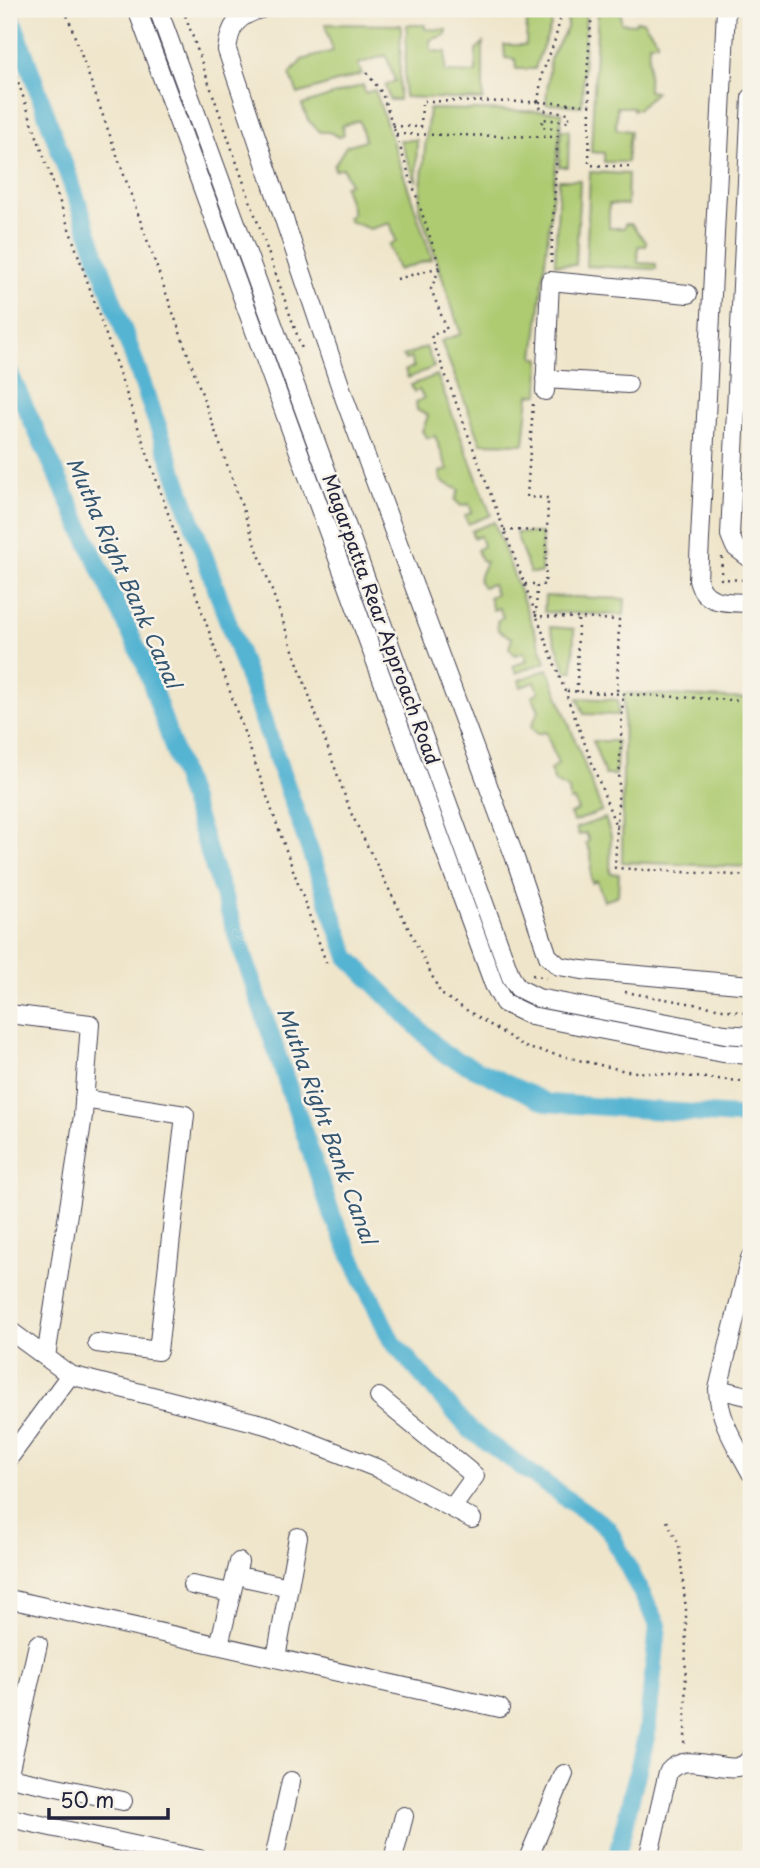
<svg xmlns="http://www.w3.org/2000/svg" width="760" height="1868" viewBox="0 0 760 1868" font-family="'Playpen Sans',sans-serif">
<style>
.green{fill:#aecb72;stroke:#687656;stroke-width:2}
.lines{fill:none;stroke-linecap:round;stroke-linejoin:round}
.canal{stroke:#54b4d2;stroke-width:18}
.minor-casing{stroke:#413f50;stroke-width:20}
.path{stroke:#413f50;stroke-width:2.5;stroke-dasharray:2 5;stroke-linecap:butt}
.minor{stroke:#fff;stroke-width:18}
.labels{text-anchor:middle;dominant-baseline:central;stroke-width:5;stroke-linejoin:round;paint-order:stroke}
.street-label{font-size:19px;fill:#22223b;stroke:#f7f3e8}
.water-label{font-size:21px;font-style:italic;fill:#345570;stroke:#f7f3e8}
</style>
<rect width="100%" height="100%" fill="#f7f3e8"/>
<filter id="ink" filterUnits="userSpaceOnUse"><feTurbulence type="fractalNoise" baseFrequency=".0143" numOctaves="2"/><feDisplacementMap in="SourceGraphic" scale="14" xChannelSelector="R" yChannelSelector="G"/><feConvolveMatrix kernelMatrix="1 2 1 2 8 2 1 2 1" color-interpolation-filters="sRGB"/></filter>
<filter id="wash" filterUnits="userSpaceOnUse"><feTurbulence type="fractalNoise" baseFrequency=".00686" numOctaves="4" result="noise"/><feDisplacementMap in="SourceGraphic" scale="28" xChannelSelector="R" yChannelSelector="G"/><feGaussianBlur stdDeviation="1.57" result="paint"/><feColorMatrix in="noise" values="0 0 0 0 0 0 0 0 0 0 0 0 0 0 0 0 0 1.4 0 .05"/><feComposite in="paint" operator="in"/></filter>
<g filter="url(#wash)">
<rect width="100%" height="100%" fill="#efe5ca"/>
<!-- green -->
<path class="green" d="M522,9H554C553,30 540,48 535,69H516L515,59L505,58L504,45H526L527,20Z
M568,9H586L582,106L546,104L550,59L567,28Z
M598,9H621V23L635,24L636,21H643L657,40V43H649L648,91L656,92L638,109L633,110V107H617L616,129L630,131L627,162H604V153L591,152Z
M325,24L401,25L399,100H390L385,86L395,81L386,55L358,64L362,74L298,94L290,74L302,60L333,51Z
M407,25H425V29L447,30L446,35L430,40L431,51L446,52L445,72L476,73V50L483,43V100L404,97Z
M363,85L365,93L375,90L432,259L398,270L389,245L396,241L390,223L370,229L349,221L348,217L353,214L344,186L350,184L343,168L335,170L334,166L346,146L365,140L359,120L342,126L344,134L339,137L329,132H320L308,120L302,105Z
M429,109L562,112L534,358H540L539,394L529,395L524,444L481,443L441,341L461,334L419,207Z
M561,130H569L568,167H559Z
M400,140H417L416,182Z
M590,172L628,174L627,205L609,204V228H624L625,224H631L646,242V246H638V263L656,264V269L586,266Z
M559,180H580L576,265L555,264Z
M426,347L434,367L408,378L405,370L414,367L411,358L405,360L403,356Z
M437,375L491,515L468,524L465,516L472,512L469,504L461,506L455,500L459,490L441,481L440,472L448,470L435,436L427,438L422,431L428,416L417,410L416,402L424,398L419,390L414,392L411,385Z
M494,522L546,662L516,673L513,666L527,661L524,652L515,655L509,648L512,638L498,630L497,621L503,617L499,608L493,610L489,597L496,594L492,584L483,587L478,580L486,562L481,560L477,550L483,546L480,536L474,538L471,531Z
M516,533H542L541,573H530Z
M545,596L625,599L624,615L544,612Z
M550,627L574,629L573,671H566Z
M548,669L602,811L574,822L570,814L578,810L574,800L570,801L569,790L555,782L550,770L558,764L546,732L537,734L531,727L539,710L532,696L539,692L535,682L521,687L519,680Z
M624,693L751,699V867L622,862Z
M578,698L618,700V715L584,714Z
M593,741H617L616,775H605Z
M605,818L611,836L610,873L619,874L618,895L604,901L597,881L592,883C588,867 596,859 586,843L589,841L586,833L579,835L576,828Z"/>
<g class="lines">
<!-- canal -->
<path class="canal" d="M9,10L348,957L444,1054L548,1103L751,1117
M9,372L145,665L332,1215L391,1340L471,1431L608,1528L658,1625L647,1733L616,1859"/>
</g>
</g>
<g filter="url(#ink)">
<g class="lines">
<!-- minor casing -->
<g class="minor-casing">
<path id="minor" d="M137,9L494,985L504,1003L531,1016L723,1053L751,1055
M158,9L511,977L518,988L538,998L725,1034L751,1036
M261,9C237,16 230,25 227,50L345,400L515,858L548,956L559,966L582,970L751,985
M726,9L698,580C704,606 730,602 751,603
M751,98L730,535L735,547L751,559
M545,379L628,384
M545,391L550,281L688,294
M9,1014L90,1024L83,1116L46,1357
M84,1099L185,1115L158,1351L97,1343
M750,1258L718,1389C719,1421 736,1445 751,1473
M9,1330L70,1375L270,1426L379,1469L472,1519
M718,1389L751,1397
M379,1397L475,1476L452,1508
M9,1458L70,1375
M248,1578L289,1587
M192,1585L231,1593
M9,1599L500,1708
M219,1645L239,1562
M276,1658L298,1537
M9,1773L38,1644
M9,1777L123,1801
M9,1818L199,1859
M274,1859L291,1781
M393,1859L404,1816
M528,1859L564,1774
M648,1859L668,1772C690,1745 736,1785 751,1757"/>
</g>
<!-- path -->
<path class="path" d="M65,9L351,813L441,994L527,1048L626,1071L751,1082
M183,9L302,349
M9,56L244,732L327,965
M367,73L382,93L440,267L431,289L447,330L431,335L435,347L617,829
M538,102L542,74L554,43L563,9
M590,105L589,165L631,167
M393,126L421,127L422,101L539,102
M396,134L557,137
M551,263L558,129L542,127V119L569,122V113L541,110L539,102L590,105L587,76L592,9
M397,279L440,267
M533,404L527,497L548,498L547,531
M504,530L547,531L545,585L537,584
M722,557L721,579L751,580
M525,584H537L536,616L619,620L617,694
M567,691L623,694
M577,692L578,618
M751,701L623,694L615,868L751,876
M532,975L546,978
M625,992L751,1014
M667,1521L679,1545L686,1610L685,1747"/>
<!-- minor -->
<use href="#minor" class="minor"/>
</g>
</g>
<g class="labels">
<!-- street labels -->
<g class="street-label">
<text transform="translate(382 619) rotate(70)">Magarpatta Rear Approach Road</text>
</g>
<!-- water labels -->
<g class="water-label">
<text transform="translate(125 572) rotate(66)">Mutha Right Bank Canal</text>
<text transform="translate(328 1125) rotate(70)">Mutha Right Bank Canal</text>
</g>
</g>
<!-- margin -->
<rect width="760" height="1868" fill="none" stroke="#f7f3e8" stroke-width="35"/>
<!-- scale -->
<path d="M49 1808v10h119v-10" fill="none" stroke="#22223b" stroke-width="3.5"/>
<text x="60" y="1808" font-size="21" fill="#22223b" stroke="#f7f3e8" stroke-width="5" paint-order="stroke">50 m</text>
</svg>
